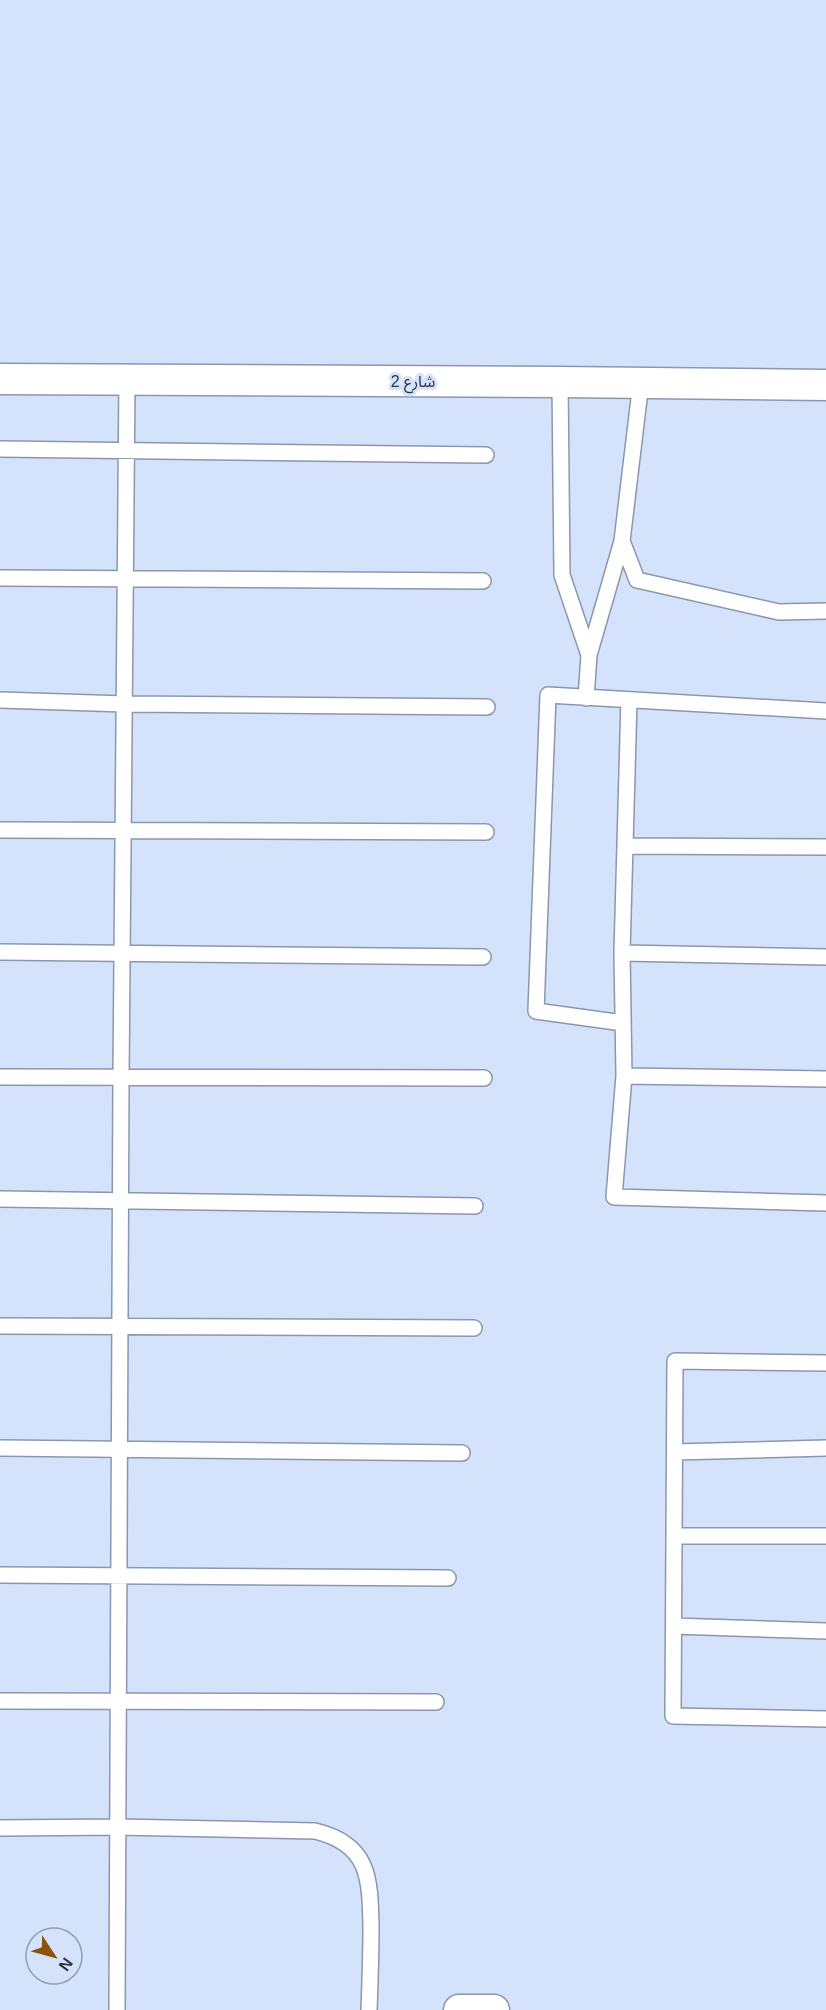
<svg xmlns="http://www.w3.org/2000/svg" width="826" height="2010" viewBox="0 0 826 2010" font-family="Arial,'Noto Sans Arabic',sans-serif">
<style>
.lines{fill:none;stroke-linecap:round;stroke-linejoin:round}
.service-casing{stroke:#8998ad;stroke-width:18}
.minor-casing{stroke:#8998ad;stroke-width:33}
.service{stroke:#fff;stroke-width:15}
.minor{stroke:#fff;stroke-width:30}
.labels{text-anchor:middle;dominant-baseline:central;stroke-width:6;stroke-linejoin:round;paint-order:stroke}
.street-label{font-size:16px;fill:#2f353e;stroke:#d4e3fb}
</style>
<rect width="100%" height="100%" fill="#d4e3fb"/>
<g class="lines">
<!-- service casing -->
<g class="service-casing">
<path id="service" d="M560,382L562,575L589,655
M0,449L486,455
M622,541L637,580L779,612L826,611
M0,578L483,581
M586,698L589,655L622,541L641,382
M0,700L125,704L487,707
M629,700L622,953L624,1076L614,1197L826,1203
M0,830L486,832
M625,846L826,847
M0,952L483,957
M622,953L826,957
M623,1023L536,1011L548,695L826,711
M624,1076L826,1079
M0,1077L484,1078
M0,1199L475,1206
M0,1326L474,1328
M826,1363L675,1361L673,1716L826,1719
M0,1448L462,1453
M675,1452L826,1448
M674,1536H826
M0,1575L448,1578
M674,1626L826,1631
M0,1701L436,1702
M0,1828L117,1827L315,1831C370,1844 370,1879 371,1927C371,1955 370,1982 369,2010
M117,2010L121,1077L127,380"/>
</g>
<!-- minor casing -->
<g class="minor-casing">
<path id="minor" d="M0,379L560,382L826,385
M459,2010H494"/>
</g>
<!-- service -->
<use href="#service" class="service"/>
<!-- minor -->
<use href="#minor" class="minor"/>
</g>
<g class="labels">
<!-- street labels -->
<g class="street-label">
<text x="413" y="381">شارع 2</text>
</g>
</g>
<!-- north arrow -->
<g transform="translate(54 1956) rotate(126)"><circle r="28" fill="#d4e3fb" stroke="#929daf" stroke-width="1.5"/>
<path d="M0-4.5L10 22L0 15L-10 22Z" fill="#8d530d"/>
<text y="-9" font-size="16" font-weight="bold" text-anchor="middle" fill="#2f353e">N</text>
</g>
</svg>
